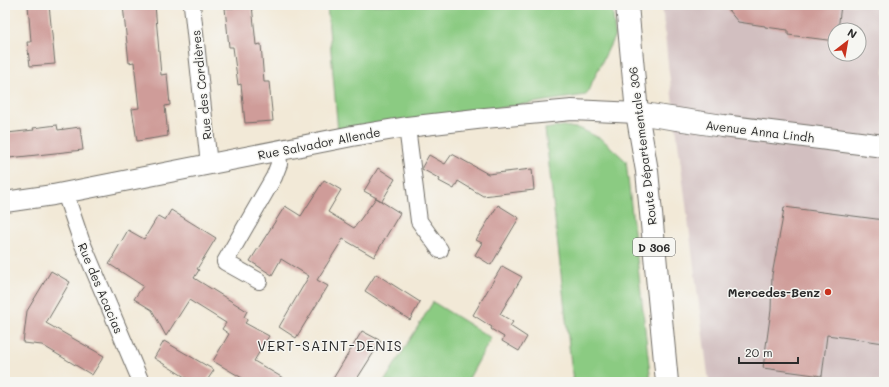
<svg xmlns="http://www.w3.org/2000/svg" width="889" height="387" viewBox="0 0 889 387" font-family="Mali,sans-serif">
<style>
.industrial{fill:#d2bfc0;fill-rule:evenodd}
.green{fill:#8bcb82;stroke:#5b7b56}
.building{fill:#cf9c99}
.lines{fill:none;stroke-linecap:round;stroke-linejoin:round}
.minor-casing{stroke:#716e67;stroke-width:18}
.tertiary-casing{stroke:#716e67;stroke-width:22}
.secondary-casing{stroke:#716e67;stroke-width:24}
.primary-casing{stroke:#716e67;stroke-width:24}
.minor{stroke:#fff;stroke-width:16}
.tertiary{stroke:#fff;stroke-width:20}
.secondary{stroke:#fff;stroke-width:22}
.primary{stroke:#fff;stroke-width:22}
.poi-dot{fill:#c8321e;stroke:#f6f6f2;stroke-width:1.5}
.labels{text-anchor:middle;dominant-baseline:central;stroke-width:3;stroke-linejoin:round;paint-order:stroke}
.shield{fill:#f6f6f2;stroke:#686867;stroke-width:1}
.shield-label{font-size:11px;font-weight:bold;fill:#2b2b2b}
.street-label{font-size:12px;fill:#2b2b2b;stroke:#f6f6f2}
.poi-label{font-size:12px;font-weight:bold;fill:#2b2b2b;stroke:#f6f6f2;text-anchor:end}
.quarter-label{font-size:14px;letter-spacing:1px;fill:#2b2b2b;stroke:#f6f6f2}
</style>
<rect width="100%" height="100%" fill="#f6f6f2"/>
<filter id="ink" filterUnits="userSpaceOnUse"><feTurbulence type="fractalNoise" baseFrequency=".025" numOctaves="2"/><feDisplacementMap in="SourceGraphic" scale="8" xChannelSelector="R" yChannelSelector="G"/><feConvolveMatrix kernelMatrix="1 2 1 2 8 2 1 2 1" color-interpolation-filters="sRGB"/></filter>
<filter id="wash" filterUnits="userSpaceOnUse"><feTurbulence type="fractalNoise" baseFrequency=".012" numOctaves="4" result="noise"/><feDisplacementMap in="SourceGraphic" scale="16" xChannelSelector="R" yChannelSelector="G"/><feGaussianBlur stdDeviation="0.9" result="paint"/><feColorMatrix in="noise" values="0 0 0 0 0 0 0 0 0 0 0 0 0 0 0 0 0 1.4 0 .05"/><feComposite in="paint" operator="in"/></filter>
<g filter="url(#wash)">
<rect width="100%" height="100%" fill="#f2e9d7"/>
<!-- industrial -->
<path class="industrial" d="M662,5H884V382H709L668,65ZM835,30H859V54H835Z"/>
<!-- green -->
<path class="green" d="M327,5H612L615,35L586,95L338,132Z
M563,126L581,129L603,140L626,161L651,382H573L545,129Z
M433,302L491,338L467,382H384Z"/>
<g id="blocks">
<!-- building -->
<path class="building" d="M28,5H49L55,64L30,66L27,42H31Z
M123,5H155L161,75L167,74L170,105L165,106L168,136L137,141L132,109L139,108L134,62L129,63Z
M233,5H252L256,45L261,44L264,82H269L273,121L245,123L241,84L238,85L233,47H229L225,8H234Z
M724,5H841L838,30H835V41L788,35V30L765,27V26L738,22Z
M57,125L58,130L80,127L83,150L9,158L7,133L34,130L33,128Z
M452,154L488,174L532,169L534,190L483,196L458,181L454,189L439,181L440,179L422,169V167L429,155L445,164Z
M378,168L395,179L382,201L364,191Z
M324,180L341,190L328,212L354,228L376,198L400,213L374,257L343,239L317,280L328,286L296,338L279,327L309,276L281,259L272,275L250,261L285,206L301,216Z
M498,205L519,218L491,265L475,255L482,243L476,240Z
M784,207L884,220V343L827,335L822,376L763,368L771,310L772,275L782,222Z
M171,210L216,238L197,269L199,270L194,278L247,311L244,317L248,319L245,323L269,336L254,361L290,382H249L213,361L229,334L222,329L226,323L189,300L166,336L152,310L134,299L143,286L109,264L114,257L113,256L128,230L144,239L158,216L165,220Z
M502,266L522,277L500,314L513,322L510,326L527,337L519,351L502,341L504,337L491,329L492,327L473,315Z
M51,271L70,282L46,323L104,356L92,375L42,345L23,343L27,311Z
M376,274L420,302L410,320L365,291Z
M362,331L381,341L355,382H331Z
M164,341L214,370L206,382H193L154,358Z"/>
</g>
</g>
<g filter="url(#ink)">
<use href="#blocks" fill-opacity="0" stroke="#716e67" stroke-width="1"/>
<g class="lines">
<!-- minor casing -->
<g class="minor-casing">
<path id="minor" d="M192,5L209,165
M407,127L419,221L440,250
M65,193L81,240L141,382
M259,281L225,262L274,177L279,164L278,151"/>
</g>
<!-- tertiary casing -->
<g class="tertiary-casing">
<path id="tertiary" d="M5,202L53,195L352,136L407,127L485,118L572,110L637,113"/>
</g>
<!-- secondary casing -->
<g class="secondary-casing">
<path id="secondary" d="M637,113L723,126L884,146"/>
</g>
<!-- primary casing -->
<g class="primary-casing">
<path id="primary" d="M627,5L637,113L647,171L667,382"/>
</g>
<!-- minor -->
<use href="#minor" class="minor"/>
<!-- tertiary -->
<use href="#tertiary" class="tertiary"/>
<!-- secondary -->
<use href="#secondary" class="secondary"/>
<!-- primary -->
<use href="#primary" class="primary"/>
</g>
</g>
<!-- markers -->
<circle class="poi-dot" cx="828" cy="292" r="4"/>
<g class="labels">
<!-- shield labels -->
<rect class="shield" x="633" y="238" width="42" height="18" rx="3"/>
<g class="shield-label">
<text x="654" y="247">D 306</text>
</g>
<!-- street labels -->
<g class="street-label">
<text transform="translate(201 85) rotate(-96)">Rue des Cordières</text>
<text transform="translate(760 131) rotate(7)">Avenue Anna Lindh</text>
<text transform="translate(319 143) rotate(-11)">Rue Salvador Allende</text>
<text transform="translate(642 146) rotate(-97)">Route Départementale 306</text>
<text transform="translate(101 288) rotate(67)">Rue des Acacias</text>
</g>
<!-- poi labels -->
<g class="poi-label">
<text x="820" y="292">Mercedes-Benz</text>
</g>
<!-- quarter labels -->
<g class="quarter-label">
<text x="330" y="345">VERT-SAINT-DENIS</text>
</g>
</g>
<!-- margin -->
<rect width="889" height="387" fill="none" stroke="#f6f6f2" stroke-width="20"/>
<!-- north arrow -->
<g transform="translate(847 42) rotate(31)"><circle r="19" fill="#f6f6f2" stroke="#a5a5a2"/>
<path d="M0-3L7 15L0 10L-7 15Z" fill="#c8321e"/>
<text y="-6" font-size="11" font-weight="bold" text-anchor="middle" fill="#2b2b2b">N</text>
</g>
<!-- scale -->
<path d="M739 357v6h59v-6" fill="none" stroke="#2b2b2b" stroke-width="2"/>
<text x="745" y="357" font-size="12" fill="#2b2b2b" stroke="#f6f6f2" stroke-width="3" paint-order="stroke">20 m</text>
</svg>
